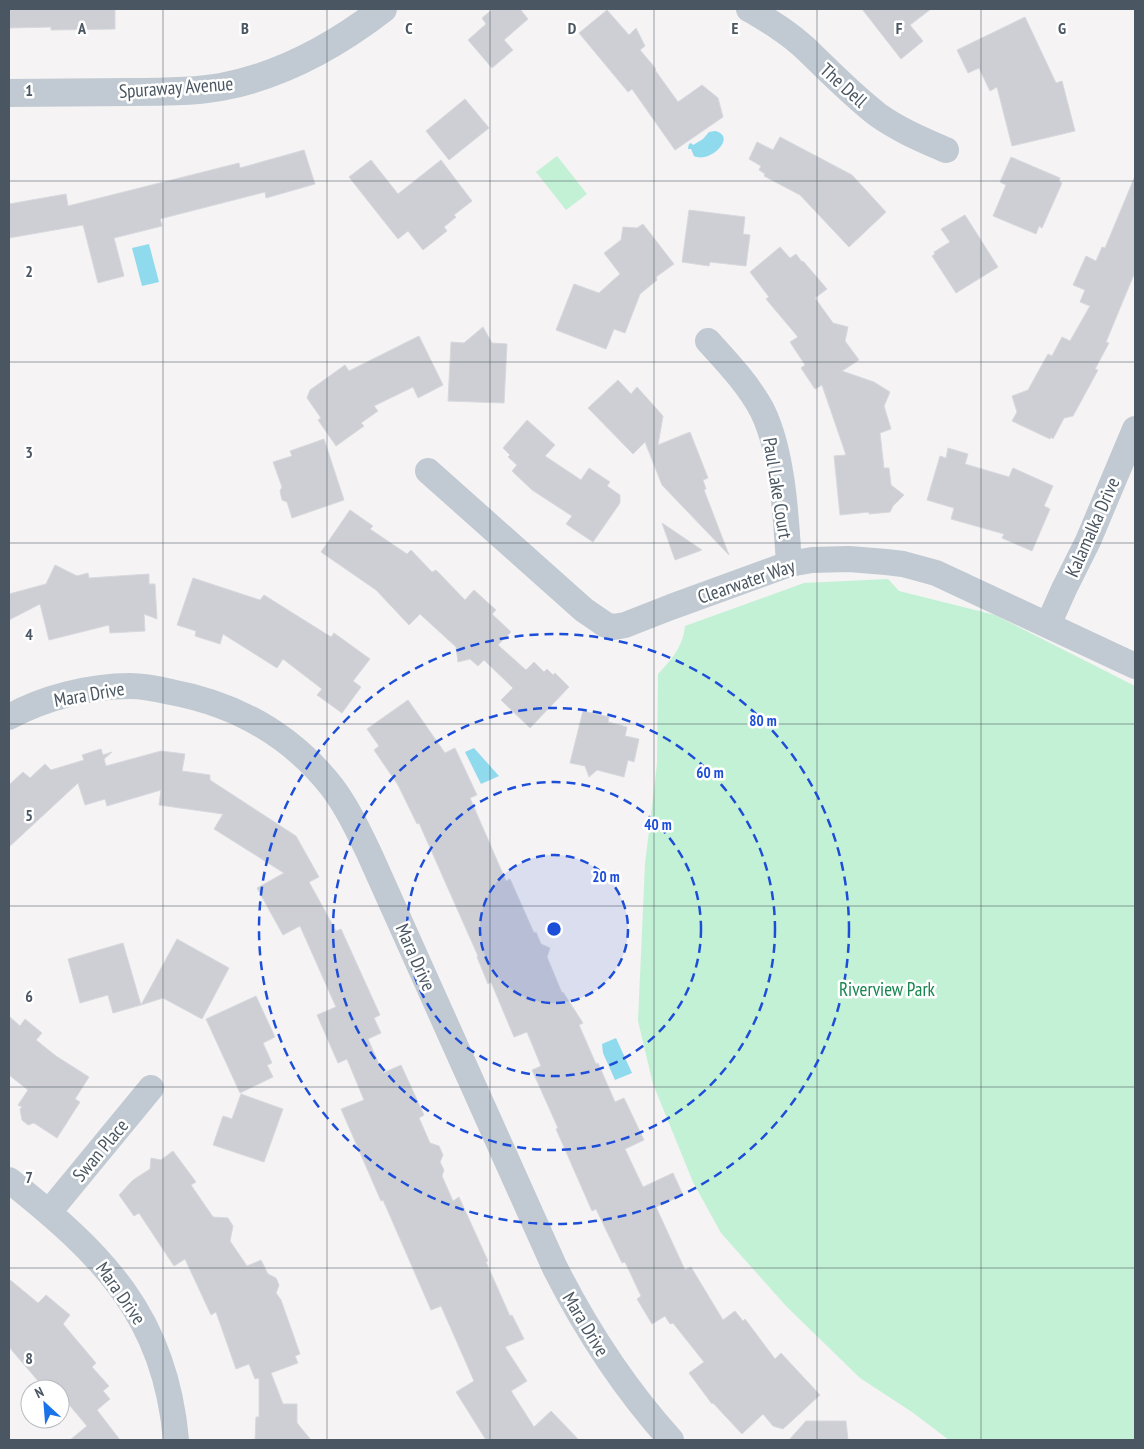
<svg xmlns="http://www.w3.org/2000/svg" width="1144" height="1449" viewBox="0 0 1144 1449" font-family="'PT Sans Narrow',sans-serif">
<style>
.green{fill:#c3f1d5}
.water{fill:#90daee}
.building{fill:#cdcfd5;stroke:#d7d9de}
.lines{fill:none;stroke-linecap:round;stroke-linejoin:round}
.minor{stroke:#c1cad2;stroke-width:26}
.tertiary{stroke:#c1cad2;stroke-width:28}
.grid{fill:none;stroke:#4a5661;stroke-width:1;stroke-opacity:0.55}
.ring{fill:none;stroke:#1d4ed8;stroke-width:2.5;stroke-dasharray:9 6}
.labels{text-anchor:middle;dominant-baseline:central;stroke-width:5;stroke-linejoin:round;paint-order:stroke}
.street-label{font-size:19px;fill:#4a5661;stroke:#fff}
.park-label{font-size:19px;fill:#17864f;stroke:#fff}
.grid-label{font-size:16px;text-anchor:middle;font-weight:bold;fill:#4a5661;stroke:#fff;stroke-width:5;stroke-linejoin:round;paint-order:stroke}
.centre{fill:#1d4ed8;stroke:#fff;stroke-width:2.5}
.ring-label{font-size:15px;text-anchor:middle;font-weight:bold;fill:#1d4ed8;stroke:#fff;stroke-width:5;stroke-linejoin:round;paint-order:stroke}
</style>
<rect width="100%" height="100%" fill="#f5f3f3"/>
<!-- green -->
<path class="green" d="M557,156L587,194L566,210L536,172Z
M888,579L899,591L995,615L1135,686V1440H949L912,1412L860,1378L787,1307L721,1233L693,1182L653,1084L638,1021L645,864L657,764L658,674C671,660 683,647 685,626L804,583Z"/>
<!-- water -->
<path class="water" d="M715,131C738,136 710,164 694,156L691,149H688V148L689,144L691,143L693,145L703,139L709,132Z
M149,244L159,282L142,286L132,248Z
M474,748L499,776L481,784L465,752Z
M616,1038L632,1073L615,1080L603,1053L602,1044Z"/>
<!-- building -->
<path class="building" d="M9,9H115V29L51,30V27L9,28Z
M493,9H520L528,19L504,40L513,50L492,68L468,40L486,24L482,18Z
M862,9H931L910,25L923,41L901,59Z
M607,10L629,35L636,28L645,46L640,50L656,69L655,70L678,102L702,85L718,98L723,117L675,150L632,89L628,92L579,33Z
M1025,17L1056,83L1062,81L1075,131L1012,146L997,87L990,91L979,68L968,73L957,50Z
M465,99L489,128L449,160L426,131Z
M780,137L852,175L886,212L849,247L800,195L764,176L765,174L759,170L761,166L749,159L757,142L773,150Z
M304,150L315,184L266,198L265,192L160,219L162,226L114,238L124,276L98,283L83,225L9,238V204L66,194L68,206L239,163L240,168Z
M1011,157L1060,178L1059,181L1062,183L1042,228L1039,226L1036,234L993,216L1006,185L1000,182Z
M371,160L398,194L441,160L472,201L454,215L456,217L444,227L447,231L423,250L408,231L398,239L349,177Z
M1135,176V272L1106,342L1109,343L1095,369L1098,370L1073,416L1064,418L1053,439L1051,437L1050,439L1012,421L1017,412L1012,396L1028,390L1048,354L1052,356L1062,337L1070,341L1090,306L1080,302L1085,290L1073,285L1086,256L1096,261L1102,247L1105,248Z
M689,210L745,217L743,234L750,235L746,266L710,262L709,266L682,262Z
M965,215L998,267L956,293L932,256L935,254L934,252L950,242L941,229Z
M643,224L674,264L656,277L657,280L640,294L625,333L614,329L606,349L556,330L574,284L599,293L620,274L604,253L621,240L623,227L637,228Z
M780,247L790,258L796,254L802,262L803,261L827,289L815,298L833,323L848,327L845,341L859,360L842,371L874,382L890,392L884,406L891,429L880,433L884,468H889L891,485L904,495L893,506L890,512L869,514V512L840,515L834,456L846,455L822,385L815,389L801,368L805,365L790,342L798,337L766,299L769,297L750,272Z
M483,327L492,343L507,344L504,403L448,401L451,342L464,343Z
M419,336L443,385L418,398L413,387L374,406L378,411L361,423L364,426L336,446L318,420L321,418L307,398L310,390L345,365L349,371Z
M618,380L631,394L637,387L663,416L658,445L690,432L708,478L703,480L706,489L704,490L729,555L662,485L645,442L633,454L588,408Z
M527,420L555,445L545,456L581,480L589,468L610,482L607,486L620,495V503L593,542L566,524L572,516L532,490L512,471L517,465L508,457L510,455L503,448Z
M324,439L344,500L292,518L287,502L282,500L280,491L282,487L273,462L292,456L290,451Z
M948,448L968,454L965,464L1009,477L1013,468L1053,486L1044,506L1050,509L1032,551L1002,538L1004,534L951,519L954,508L927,500L940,456L946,458Z
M350,510L373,526L370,529L407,554L411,550L432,572L436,570L465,600L474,590L496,610L492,614L511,632L498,645L526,670L534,662L544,672L547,669L553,675L555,673L569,687L530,728L501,700L513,688L484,660L478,666L470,659L458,662L456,647L420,614L409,625L376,590L321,552Z
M662,523L702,550L675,560Z
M55,565L77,576L88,573L89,578L149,574V584H155L157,619L144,614L145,631L110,633L109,625L49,640L40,604L9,620V594L46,584Z
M193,578L260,600L264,595L331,637L334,633L370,659L353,681L361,687L342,713L317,695L322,689L283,659L277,668L223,634L220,644L195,636L196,631L177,625Z
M408,700L445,753L455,748L477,795L470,798L506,881L510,879L534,933L536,932L541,944L550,948L547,957L562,993L563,992L583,1023L579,1025L596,1064L598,1063L615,1102L624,1098L644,1140L625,1149L643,1187L673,1173L683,1195L656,1207L685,1270L691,1267L723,1320L735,1311L743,1321L745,1319L775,1359L781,1353L820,1395L783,1429L773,1426L763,1414L742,1434L713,1403L712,1404L689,1373L704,1362L673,1323L670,1324L665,1316L652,1324L637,1299L641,1296L625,1262L622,1263L596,1209L592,1211L556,1129L558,1128L532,1070L541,1066L527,1032L514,1037L491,982L488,984L477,957L478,956L419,823L417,824L398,785L374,750L379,746L367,729Z
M583,711L609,717L608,722L627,727L625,736L639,739L634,762L628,760L624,777L597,770L589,777L585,766L570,763Z
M101,749L103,755L112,752L104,759L106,766L161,751L185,754L182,771L210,775V780L296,836L319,877L309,882L336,931L341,929L380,1015L374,1018L381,1033L368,1039L383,1073L401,1065L424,1115L419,1118L430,1143L439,1146L443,1155L440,1162L444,1170L442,1176L453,1201L459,1197L488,1261L486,1262L510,1316L512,1315L524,1339L505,1347L527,1381L511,1391L534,1427L551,1411L579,1440H486L456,1392L474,1381L441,1306L431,1310L383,1200L381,1201L341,1109L364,1100L347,1059L338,1063L317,1015L336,1007L300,926L283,935L257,888L284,873L214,829L223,814L159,805L161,790L107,806L105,799L85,805L78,783L9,847V785L23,772L30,778L45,764L51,770L84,760L82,755Z
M177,939L229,968L202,1019L163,998L141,1005Z
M123,943L141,1005L113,1013L108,995L80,1003L68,959Z
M256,996L275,1037L263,1043L272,1063L267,1065L273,1077L240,1093L206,1019Z
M9,1016L20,1026L25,1019L42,1033L36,1040L56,1056L89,1077L75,1099L80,1102L57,1138L34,1123L28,1125L22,1120L20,1109L22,1107L18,1105L28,1090L9,1075Z
M241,1094L283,1109L264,1162L213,1145L223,1116L232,1119Z
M173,1151L196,1182L191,1185L213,1217L228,1218L233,1226L230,1241L247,1266L261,1260L268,1274L276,1278L279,1285L276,1293L281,1300L300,1354L295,1356L298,1363L271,1373L283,1404H297V1423L311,1440H255L256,1417H259V1378L255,1379L249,1364L236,1369L216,1312L211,1315L185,1259L174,1266L139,1213L134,1216L119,1195L133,1180L150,1169L151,1158L161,1160Z
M9,1279L38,1303L46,1295L70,1315L63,1324L96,1363L92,1367L109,1386L103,1391L110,1399L97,1410L120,1440H70L87,1426L60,1394V1389H45L9,1347Z
M806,1421H846L848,1440H789Z"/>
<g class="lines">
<!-- minor -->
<path class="minor" d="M749,9C769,21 788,32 805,48C829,71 852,95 878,115C899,130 923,140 946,150
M708,341C728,363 748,384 762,410C783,452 786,518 789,564
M428,471L584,610L606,625L614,627L625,625L671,607L789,564L812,560L849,559L886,562L903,564L936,573L1135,666
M1048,625L1064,589L1088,541L1135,429
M9,717C43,698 90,686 130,686C143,686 158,689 171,692C235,704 291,735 332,787C347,807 358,830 369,853L555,1268C587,1331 624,1388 671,1440
M9,1180C102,1254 165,1315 176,1440
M49,1212L151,1088"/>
<!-- tertiary -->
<path class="tertiary" d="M9,93C49,93 90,92 130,92C158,92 194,92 221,87C281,76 335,46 383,9"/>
</g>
<!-- grid -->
<path class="grid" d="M163,9V1440M327,9V1440M490,9V1440M654,9V1440M817,9V1440M981,9V1440M9,181H1135M9,362H1135M9,543H1135M9,724H1135M9,906H1135M9,1087H1135M9,1268H1135"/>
<!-- distance rings -->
<circle cx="554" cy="929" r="74" fill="#1d4ed8" fill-opacity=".12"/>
<g class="ring">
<circle cx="554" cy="929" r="74"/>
<circle cx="554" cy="929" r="147"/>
<circle cx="554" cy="929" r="221"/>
<circle cx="554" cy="929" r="295"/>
</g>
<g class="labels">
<!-- street labels -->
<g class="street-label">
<text transform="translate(844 85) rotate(42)">The Dell</text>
<text transform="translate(176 87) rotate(-4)">Spuraway Avenue</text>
<text transform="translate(778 488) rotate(81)">Paul Lake Court</text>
<text transform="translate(1092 527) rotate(-66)">Kalamalka Drive</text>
<text transform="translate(746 581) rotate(-19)">Clearwater Way</text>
<text transform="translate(89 694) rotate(-10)">Mara Drive</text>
<text transform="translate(416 957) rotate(66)">Mara Drive</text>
<text transform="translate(100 1150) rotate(-50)">Swan Place</text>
<text transform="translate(121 1293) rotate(55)">Mara Drive</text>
<text transform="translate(586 1324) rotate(59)">Mara Drive</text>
</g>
<!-- park labels -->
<g class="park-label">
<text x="887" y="989">Riverview Park</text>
</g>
</g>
<g class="grid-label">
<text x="82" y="34">A</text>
<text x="245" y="34">B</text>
<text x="409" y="34">C</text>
<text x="572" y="34">D</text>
<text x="735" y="34">E</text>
<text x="899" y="34">F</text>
<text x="1062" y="34">G</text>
<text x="29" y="96">1</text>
<text x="29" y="277">2</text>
<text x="29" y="458">3</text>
<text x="29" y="640">4</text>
<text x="29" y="821">5</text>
<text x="29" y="1002">6</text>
<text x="29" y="1183">7</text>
<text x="29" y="1364">8</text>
</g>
<circle cx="554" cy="929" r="8" class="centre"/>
<g class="ring-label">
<text x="763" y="726">80 m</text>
<text x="710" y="778">60 m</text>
<text x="658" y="830">40 m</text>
<text x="606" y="882">20 m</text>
</g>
<!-- border -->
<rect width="1144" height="1449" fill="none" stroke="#4a5661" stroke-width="20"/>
<!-- north arrow -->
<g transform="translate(45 1404) rotate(334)"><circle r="24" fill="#ffffff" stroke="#b7bbc0"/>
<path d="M0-4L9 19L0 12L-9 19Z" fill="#1a73e8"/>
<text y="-8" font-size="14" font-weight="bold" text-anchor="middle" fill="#4a5661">N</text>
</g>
</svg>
